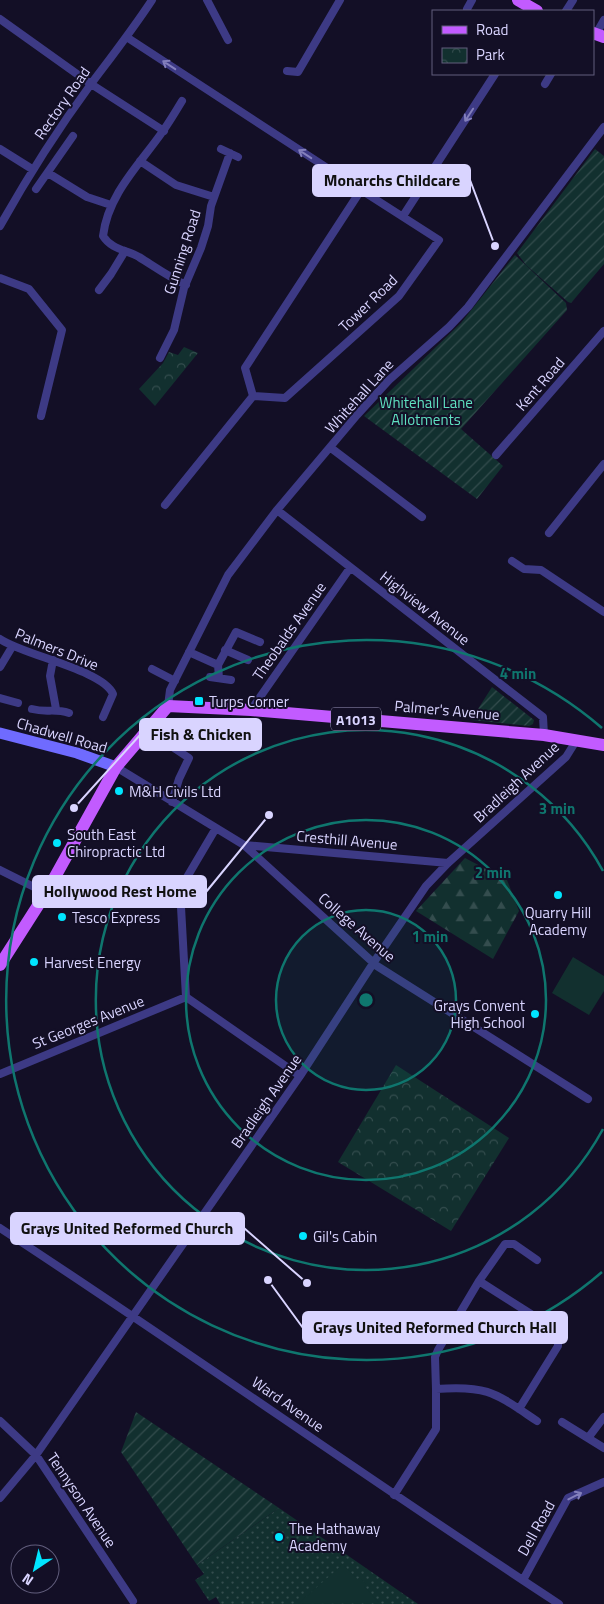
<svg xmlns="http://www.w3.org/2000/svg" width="604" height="1604" viewBox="0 0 604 1604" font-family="'Titillium Web',sans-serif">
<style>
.grass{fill:url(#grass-dots)}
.forest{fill:url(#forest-firs)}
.park{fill:url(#park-crowns)}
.garden{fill:url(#garden-furrows)}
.pitch{fill:#12302f}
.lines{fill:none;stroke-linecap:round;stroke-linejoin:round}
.street{stroke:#3d3a85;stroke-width:8}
.secondary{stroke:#6f6bff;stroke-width:11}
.primary{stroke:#c25bff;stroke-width:12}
.oneway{stroke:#837fbc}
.ring{fill:none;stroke:#0f766e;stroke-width:2.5}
.poi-dot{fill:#00e5ff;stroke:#130f26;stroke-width:2}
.labels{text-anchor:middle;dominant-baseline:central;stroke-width:4;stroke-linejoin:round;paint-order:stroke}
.shield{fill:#130f26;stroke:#9e99be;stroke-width:1}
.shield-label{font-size:14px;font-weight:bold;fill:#d9d4ff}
.street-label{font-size:15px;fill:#d9d4ff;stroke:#130f26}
.park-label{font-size:15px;fill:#5fe0c0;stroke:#130f26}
.poi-label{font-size:15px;fill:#d9d4ff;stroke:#130f26;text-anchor:start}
.centre{fill:#0f766e;stroke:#130f26;stroke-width:2.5}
.ring-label{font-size:15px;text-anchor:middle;font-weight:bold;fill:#0f766e;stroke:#130f26;stroke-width:4;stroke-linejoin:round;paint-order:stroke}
.leader{fill:none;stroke:#d9d4ff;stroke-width:2}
.callout-dot{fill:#d9d4ff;stroke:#130f26;stroke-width:2}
.callout{fill:#d9d4ff;stroke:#d9d4ff;stroke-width:2}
.callout-label{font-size:16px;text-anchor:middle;font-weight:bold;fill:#111}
</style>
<defs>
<pattern id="grass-dots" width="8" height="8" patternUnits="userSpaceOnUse" patternTransform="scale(1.25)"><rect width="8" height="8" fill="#12302f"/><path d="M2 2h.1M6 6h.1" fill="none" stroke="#344d4e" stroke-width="1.8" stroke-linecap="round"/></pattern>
<pattern id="forest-firs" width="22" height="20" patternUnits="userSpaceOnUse" patternTransform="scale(1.25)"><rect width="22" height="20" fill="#12302f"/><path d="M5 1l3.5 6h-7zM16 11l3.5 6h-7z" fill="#344d4e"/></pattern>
<pattern id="park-crowns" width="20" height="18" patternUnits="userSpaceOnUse" patternTransform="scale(1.25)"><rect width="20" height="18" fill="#12302f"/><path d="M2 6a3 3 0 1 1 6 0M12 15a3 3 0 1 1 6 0" fill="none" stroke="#344d4e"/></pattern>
<pattern id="garden-furrows" width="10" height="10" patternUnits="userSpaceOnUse" patternTransform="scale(1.25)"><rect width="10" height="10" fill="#12302f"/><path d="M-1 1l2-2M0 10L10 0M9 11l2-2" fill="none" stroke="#344d4e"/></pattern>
</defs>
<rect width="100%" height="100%" fill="#130f26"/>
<!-- grass -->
<path class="grass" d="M279,1508L418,1604H220L216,1597L209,1601L195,1580L204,1574L197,1565Z"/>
<!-- forest -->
<path class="forest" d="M465,858L507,880L519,911L493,959L416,911Z"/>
<!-- park -->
<path class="park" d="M184,347L198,353L155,406L139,389L163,363L169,352L178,355Z
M396,1065L509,1138L451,1231L338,1162Z"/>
<!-- garden -->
<path class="garden" d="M595,149L604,156V264L571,303L568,302L526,265L517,253Z
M515,255L566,303L567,310L461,429L503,466L477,499L364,416L461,323Z
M492,687L534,720L533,724L529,726L471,720Z
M136,1412L279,1508L197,1565L121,1452Z"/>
<!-- pitch -->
<path class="pitch" d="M573,957L604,976V991L589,1015L552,993Z
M343,1564L357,1579L360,1578L366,1584L364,1586L379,1603L298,1604Z"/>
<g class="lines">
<!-- street -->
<path class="street" d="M207,0L228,40
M467,9L472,0
M566,11L573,0
M0,19L91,84L164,131
M596,34L604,20
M128,38L361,190
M287,71L298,72L340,0
M545,84L551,74
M182,101C176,111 170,121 163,131C140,164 108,194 103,236C111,249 126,250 139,257C155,267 169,277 186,285
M0,149L32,169
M221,149L238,157
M140,161L176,185L214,197
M48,173L87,197L111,205
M36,189L73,136
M361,190L439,240L399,296L285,398L253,396L245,368Z
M403,216L495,74
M0,226C28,176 58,129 91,84C112,56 133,29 152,0
M0,278L29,289L62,330L41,416
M99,290L111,274L125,251
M160,358L174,330L184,288L201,248L208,226L211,206L230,153
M331,448L422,517
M496,455L604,331
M165,505L253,396
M277,510L543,717L544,735
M549,533L604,464
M512,561L524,569L541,570L604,612
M0,639C23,655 103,670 113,694L103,717
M225,650L248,660
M189,652L218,665L219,678
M53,660L50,676L56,709
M218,665L236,632L260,642
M0,667L12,647
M152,669L175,681
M210,677L231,680
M0,698L18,703
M168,706L170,690L228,575L277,510L357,415L389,380L449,327L468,307L604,127
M32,709C47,713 54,708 69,713
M251,710L350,568
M116,767L244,845L377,966L588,1099
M172,802L179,779L189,758L174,748
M216,828L180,889L186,997L300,1076
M244,845L448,863
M0,870L46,893
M0,1074L186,997
M0,1228C188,1351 371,1481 559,1604
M479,1281L505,1244H514L537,1260
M519,1409L558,1346V1337L553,1328L479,1281L438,1350L435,1357L436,1389C488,1385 495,1393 537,1421
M0,1421L36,1455L133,1601
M562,1422L604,1448
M588,1438L604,1417
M394,1495L436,1429V1389
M0,1498L36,1455L300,1076L374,962L426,886L448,863L566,757L576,741
M523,1580L568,1498L604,1482"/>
<!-- secondary -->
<path class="secondary" d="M0,733L77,753L116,767"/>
<!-- primary -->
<path class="primary" d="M518,0L537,11
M593,33L604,37
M0,965L46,893L116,767L168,706L251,710L544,735L604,745"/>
</g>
<!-- one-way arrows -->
<defs><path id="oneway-shaft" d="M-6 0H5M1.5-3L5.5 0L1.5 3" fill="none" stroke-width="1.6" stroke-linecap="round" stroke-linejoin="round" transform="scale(1.25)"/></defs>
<g class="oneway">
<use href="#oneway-shaft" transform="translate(169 65) rotate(-147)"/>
<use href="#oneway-shaft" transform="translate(469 115) rotate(123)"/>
<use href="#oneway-shaft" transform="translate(305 154) rotate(-147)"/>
<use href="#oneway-shaft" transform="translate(575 1496) rotate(-27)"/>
</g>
<!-- distance rings -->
<circle cx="366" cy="1000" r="90" fill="#0f766e" fill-opacity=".12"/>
<g class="ring">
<circle cx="366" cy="1000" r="90"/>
<circle cx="366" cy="1000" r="180"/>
<path d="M603 1129A270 270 0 1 1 603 871"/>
<path d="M602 1272A360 360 0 1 1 602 728"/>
</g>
<!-- markers -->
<g class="poi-dot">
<rect x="194" y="696" width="10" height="10" rx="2.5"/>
<circle cx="119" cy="791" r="5"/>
<circle cx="57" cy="843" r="5"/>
<circle cx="558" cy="895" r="5"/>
<circle cx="62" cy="917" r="5"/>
<circle cx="34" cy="962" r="5"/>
<circle cx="535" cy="1014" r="5"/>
<circle cx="303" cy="1236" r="5"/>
<circle cx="279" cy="1537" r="5"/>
</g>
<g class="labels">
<!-- shield labels -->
<rect class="shield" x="331" y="707.5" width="50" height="23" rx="4"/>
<g class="shield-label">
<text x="356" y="719">A1013</text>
</g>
<!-- street labels -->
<g class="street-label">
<text transform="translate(62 103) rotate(-55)">Rectory Road</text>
<text transform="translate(182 252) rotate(-72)">Gunning Road</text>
<text transform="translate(368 303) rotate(-44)">Tower Road</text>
<text transform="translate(540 384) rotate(-49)">Kent Road</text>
<text transform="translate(359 396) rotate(-48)">Whitehall Lane</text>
<text transform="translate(425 608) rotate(38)">Highview Avenue</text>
<text transform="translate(289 631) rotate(-55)">Theobalds Avenue</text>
<text transform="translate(57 649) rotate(22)">Palmers Drive</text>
<text transform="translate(447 710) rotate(5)">Palmer's Avenue</text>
<text transform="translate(62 735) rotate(16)">Chadwell Road</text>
<text transform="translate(516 782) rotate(-43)">Bradleigh Avenue</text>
<text transform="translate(347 840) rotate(5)">Cresthill Avenue</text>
<text transform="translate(357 927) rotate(41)">College Avenue</text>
<text transform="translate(88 1022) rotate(-22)">St Georges Avenue</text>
<text transform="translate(266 1101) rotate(-55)">Bradleigh Avenue</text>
<text transform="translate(288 1404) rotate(35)">Ward Avenue</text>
<text transform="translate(82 1500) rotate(56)">Tennyson Avenue</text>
<text transform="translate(536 1528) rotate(-61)">Dell Road</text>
</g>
<!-- park labels -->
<g class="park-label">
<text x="426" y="402">Whitehall Lane<tspan x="426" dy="17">Allotments</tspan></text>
</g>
<!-- poi labels -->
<g class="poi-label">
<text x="209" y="701">Turps Corner</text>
<text x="129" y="791">M&amp;H Civils Ltd</text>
<text x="67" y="834">South East<tspan x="67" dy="17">Chiropractic Ltd</tspan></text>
<text x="558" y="912" text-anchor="middle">Quarry Hill<tspan x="558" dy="17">Academy</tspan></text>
<text x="72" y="917">Tesco Express</text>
<text x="44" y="962">Harvest Energy</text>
<text x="525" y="1005" text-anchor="end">Grays Convent<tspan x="525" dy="17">High School</tspan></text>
<text x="313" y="1236">Gil's Cabin</text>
<text x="289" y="1528">The Hathaway<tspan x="289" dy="17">Academy</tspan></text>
</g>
</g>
<circle cx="366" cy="1000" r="8" class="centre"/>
<g class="ring-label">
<text x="518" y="679">4 min</text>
<text x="557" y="814">3 min</text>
<text x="493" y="878">2 min</text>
<text x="430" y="942">1 min</text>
</g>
<!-- callouts -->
<path class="leader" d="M495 246L470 180M74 808L140 735M269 815L206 892M307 1283L244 1228M268 1280L303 1328"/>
<g class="callout-dot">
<circle cx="495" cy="246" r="5"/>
<circle cx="74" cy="808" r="5"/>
<circle cx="269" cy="815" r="5"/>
<circle cx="307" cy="1283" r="5"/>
<circle cx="268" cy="1280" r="5"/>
</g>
<g class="callout">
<rect x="313" y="165" width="157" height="31" rx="5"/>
<rect x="140" y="719" width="121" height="31" rx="5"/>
<rect x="33" y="876" width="173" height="31" rx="5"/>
<rect x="11" y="1213" width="233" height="31" rx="5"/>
<rect x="303" y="1312" width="264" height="31" rx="5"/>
</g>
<g class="callout-label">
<text x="392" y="186">Monarchs Childcare</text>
<text x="201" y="740">Fish &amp; Chicken</text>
<text x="120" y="897">Hollywood Rest Home</text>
<text x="127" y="1234">Grays United Reformed Church</text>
<text x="435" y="1333">Grays United Reformed Church Hall</text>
</g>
<!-- legend -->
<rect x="432" y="10" width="162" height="65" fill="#130f26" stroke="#625e7d"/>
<rect x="442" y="26" width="25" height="8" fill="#c25bff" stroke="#625e7d"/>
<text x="476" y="35" font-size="15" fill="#d9d4ff">Road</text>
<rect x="442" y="48" width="25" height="15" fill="url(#park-crowns)" stroke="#625e7d"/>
<text x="476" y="60" font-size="15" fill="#d9d4ff">Park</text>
<!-- north arrow -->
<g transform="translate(35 1569) rotate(215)"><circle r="24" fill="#130f26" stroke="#625e7d"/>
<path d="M0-4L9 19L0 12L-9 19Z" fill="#00e5ff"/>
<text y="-8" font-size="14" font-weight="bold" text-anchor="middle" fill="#d9d4ff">N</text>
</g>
</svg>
